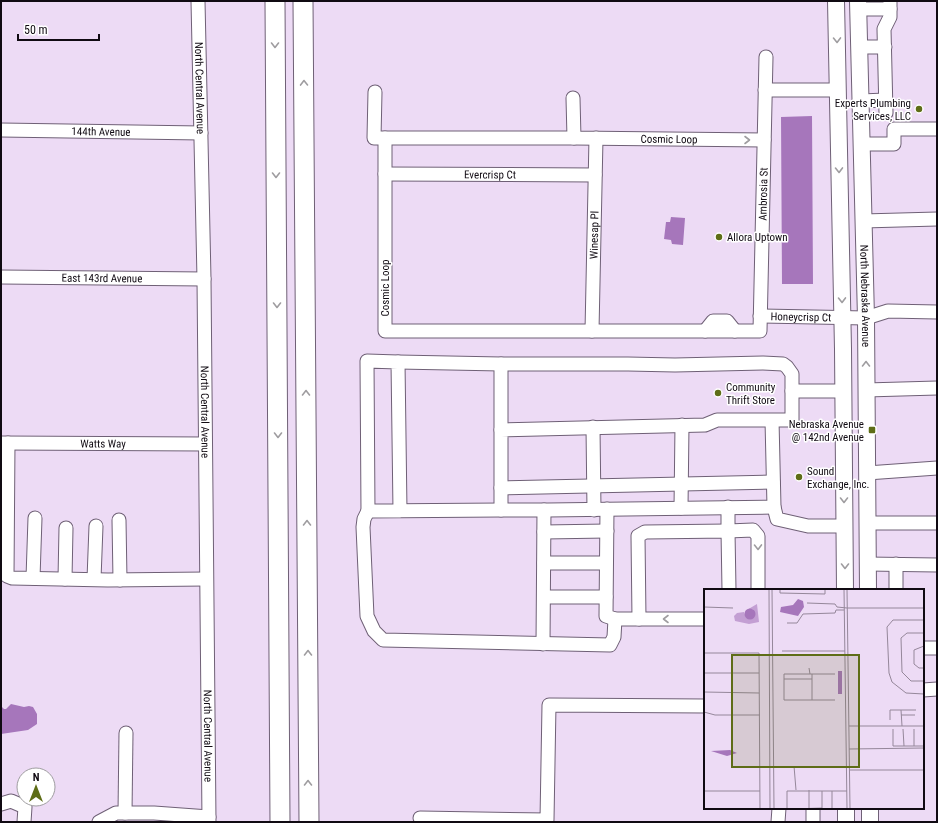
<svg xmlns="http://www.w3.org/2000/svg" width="938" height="823" viewBox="0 0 938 823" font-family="'Roboto Condensed',sans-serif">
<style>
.water{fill:#a676bb}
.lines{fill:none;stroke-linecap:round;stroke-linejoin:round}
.minor-casing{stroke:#6f6076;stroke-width:15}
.major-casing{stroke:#6f6076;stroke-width:18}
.highway-casing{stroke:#6f6076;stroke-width:21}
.minor{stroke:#fff;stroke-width:13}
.major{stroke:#fff;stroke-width:16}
.highway{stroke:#fff;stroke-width:19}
.oneway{stroke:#9f9da0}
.poi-dot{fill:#5e6d17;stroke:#fff;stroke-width:1.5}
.labels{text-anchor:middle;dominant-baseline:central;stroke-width:3;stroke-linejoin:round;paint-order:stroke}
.street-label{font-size:11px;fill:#100a12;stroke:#fff}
.poi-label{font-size:11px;fill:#100a12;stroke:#fff;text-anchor:start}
.inset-road{fill:none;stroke:#95879a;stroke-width:1}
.view{fill:#5e6d17;fill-opacity:0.15;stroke:#5e6d17;stroke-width:2}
.inset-edge{fill:none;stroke:#100a12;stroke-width:2}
</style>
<rect width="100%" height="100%" fill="#eddbf5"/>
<!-- water -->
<path class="water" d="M812,116L813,284H782L781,117Z
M671,217L685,218L683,245L672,244L671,240L664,239L666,222H670Z
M11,704L24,707L29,706L33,707L37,714V724L28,730L1,734V706L4,709H6Z"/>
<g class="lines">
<!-- minor casing -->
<g class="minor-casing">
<g id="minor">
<path id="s1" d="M198,1L204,279L209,822"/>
<path d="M859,9H890"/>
<path d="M859,47H885"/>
<path d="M765,90H838"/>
<path d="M375,92L374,138H385"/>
<path id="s2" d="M573,98L574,138L764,140"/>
<path d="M861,101L886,100"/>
<path d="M886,113L884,29L890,17V1"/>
<path id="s3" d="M1,130L201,133"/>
<path id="s4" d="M574,138H385V331H760L766,57"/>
<path d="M862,144H894V129H937"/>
<path id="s5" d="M385,174L595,175"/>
<path d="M863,221L937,219"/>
<path id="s6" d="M1,277L204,279"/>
<path id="s7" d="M760,316L866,318L888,311L937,312"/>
<path id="s8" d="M592,331L596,138"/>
<path d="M705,331L713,321H727L735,331"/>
<path d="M398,362L501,364"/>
<path d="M866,390L937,388"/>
<path d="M772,420L774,507L548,510H501V430L705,425L717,420H792V391H844"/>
<path d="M593,427L594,510"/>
<path d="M501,430V364H628L675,365L763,363L783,364L787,367L792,374V391"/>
<path id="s9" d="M1,443L205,444"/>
<path d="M8,443L7,576L12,578L108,580L206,579"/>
<path d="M867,473L937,468"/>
<path d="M501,488L773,482"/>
<path d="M728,507V531L753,530L758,536V590"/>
<path d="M774,507L777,519L808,526H845"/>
<path d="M681,508L682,425"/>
<path d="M607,509L606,616L615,619H705"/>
<path d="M368,511L364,519L363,527L367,616L374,631L383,640L610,645L614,637L615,619"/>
<path d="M400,511L398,362L367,361L368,511L501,510"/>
<path d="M119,520L120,580"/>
<path d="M867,523H937"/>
<path d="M544,532L607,531"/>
<path d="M544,563H606"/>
<path d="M867,564L937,565"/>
<path d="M896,564V590"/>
<path d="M33,578L35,518"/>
<path d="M65,579L66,528"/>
<path d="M94,579L96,526"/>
<path d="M544,597H606"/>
<path d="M639,619L638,536L645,532L728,531L729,590"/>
<path d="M543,644L544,510"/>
<path d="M923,648H937"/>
<path d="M923,690L937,689"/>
<path d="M1,804L11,801L25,807L24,822"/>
<path d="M125,813L126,733"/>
<path d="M420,818L547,820L549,705L705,706"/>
<path d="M99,822L116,813H154L209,817"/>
<path d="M778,822L779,808"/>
<path d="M813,822V808"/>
</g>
</g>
<!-- major casing -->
<g class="major-casing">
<g id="major">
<path d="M836,1L843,349L845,590"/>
<path id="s10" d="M858,1L866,318L868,590"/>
<path d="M846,808V822"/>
<path d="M870,808V822"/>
</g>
</g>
<!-- highway casing -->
<g class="highway-casing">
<path id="highway" d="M275,1L280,822
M303,1L309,822"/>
</g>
<!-- minor -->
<use href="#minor" class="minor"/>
<!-- major -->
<use href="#major" class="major"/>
<!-- highway -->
<use href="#highway" class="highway"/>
</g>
<!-- one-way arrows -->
<defs><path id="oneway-chevron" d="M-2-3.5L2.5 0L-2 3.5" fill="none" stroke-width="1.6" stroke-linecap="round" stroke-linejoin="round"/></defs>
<g class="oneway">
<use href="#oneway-chevron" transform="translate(837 40) rotate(89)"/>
<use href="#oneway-chevron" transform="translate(275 45) rotate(90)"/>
<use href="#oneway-chevron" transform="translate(304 83) rotate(-91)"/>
<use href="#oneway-chevron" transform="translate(747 140)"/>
<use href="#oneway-chevron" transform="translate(839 170) rotate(89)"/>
<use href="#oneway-chevron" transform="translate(276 175) rotate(90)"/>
<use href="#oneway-chevron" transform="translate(842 300) rotate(89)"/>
<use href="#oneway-chevron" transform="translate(277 305) rotate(90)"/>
<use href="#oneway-chevron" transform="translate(866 364) rotate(-90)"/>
<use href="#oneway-chevron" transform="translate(306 393) rotate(-90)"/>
<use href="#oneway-chevron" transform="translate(278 435) rotate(90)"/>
<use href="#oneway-chevron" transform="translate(844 500) rotate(90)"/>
<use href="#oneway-chevron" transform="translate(307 523) rotate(-90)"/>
<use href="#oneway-chevron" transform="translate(758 547) rotate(89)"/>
<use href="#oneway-chevron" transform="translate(845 566) rotate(90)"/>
<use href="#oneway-chevron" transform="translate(666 619) rotate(180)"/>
<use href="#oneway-chevron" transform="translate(308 653) rotate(-90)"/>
<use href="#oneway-chevron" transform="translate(308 783) rotate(-90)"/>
</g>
<!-- markers -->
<g class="poi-dot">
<circle cx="919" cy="109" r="4"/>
<circle cx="719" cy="237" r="4"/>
<circle cx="718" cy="393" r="4"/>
<rect x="868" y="426" width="8" height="8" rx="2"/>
<circle cx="799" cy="477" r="4"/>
</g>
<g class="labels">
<!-- street labels -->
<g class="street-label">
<text stroke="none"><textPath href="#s1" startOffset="87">North Central Avenue</textPath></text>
<text stroke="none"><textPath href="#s3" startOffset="100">144th Avenue</textPath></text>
<text stroke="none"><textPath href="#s2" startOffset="135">Cosmic Loop</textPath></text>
<text stroke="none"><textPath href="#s5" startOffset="105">Evercrisp Ct</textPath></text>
<text stroke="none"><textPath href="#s4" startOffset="894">Ambrosia St</textPath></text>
<text stroke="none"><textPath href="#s8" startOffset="96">Winesap Pl</textPath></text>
<text stroke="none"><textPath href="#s6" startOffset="101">East 143rd Avenue</textPath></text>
<text transform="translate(385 288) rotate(-90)">Cosmic Loop</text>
<text stroke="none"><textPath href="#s10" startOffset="295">North Nebraska Avenue</textPath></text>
<text stroke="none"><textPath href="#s7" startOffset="41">Honeycrisp Ct</textPath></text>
<text stroke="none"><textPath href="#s1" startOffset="411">North Central Avenue</textPath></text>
<text stroke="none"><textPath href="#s9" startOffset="102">Watts Way</textPath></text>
<text stroke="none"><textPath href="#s1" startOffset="735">North Central Avenue</textPath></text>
</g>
<!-- poi labels -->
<g class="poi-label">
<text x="911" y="103" text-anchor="end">Experts Plumbing<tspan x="911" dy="13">Services, LLC</tspan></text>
<text x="727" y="237">Allora Uptown</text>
<text x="726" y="387">Community<tspan x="726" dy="13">Thrift Store</tspan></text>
<text x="864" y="424" text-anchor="end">Nebraska Avenue<tspan x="864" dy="13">@ 142nd Avenue</tspan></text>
<text x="807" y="471">Sound<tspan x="807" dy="13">Exchange, Inc.</tspan></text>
</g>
</g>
<!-- overview -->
<g transform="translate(704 589)">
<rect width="220" height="220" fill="#eddbf5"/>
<path d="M53,15L55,33L45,35L31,32L30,27L33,24L40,23L41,26L51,27L49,20L41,22Z" fill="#c39fd3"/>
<path d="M94,10L99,12L100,18L94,27L76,23L77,18L89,16ZM40.5 25a5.5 5.5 0 1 1 11 0a5.5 5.5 0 1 1-11 0ZM134,82H138V105H134ZM26,161L33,164L23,167L7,162Z" fill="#a676bb"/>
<path class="inset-road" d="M65,0L66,220M68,0L70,220M76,0V4L121,5V0M140,0L143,220M143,0L146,220M103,14L131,15L133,18L143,19H220M0,18L29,19M220,31H189L183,38L185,84L188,93L202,104L220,105M83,34H93L99,25L131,24L132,21H140M220,44H203L197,49L198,83L207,92H220M220,57L210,61V75L215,79H220M78,62H141M0,64H55L56,220M105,79L106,85H131M0,84H55M106,85H80V111H131M80,90H108M0,103L55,104M108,111V85M197,121L198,137M0,123L11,126H56M197,126H211M186,131V121H212M145,137H220M189,140V157M199,140L200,157M210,140V157M189,157H220M145,160L220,159M90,177L92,201M146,181H220M105,201V219M0,202H56M128,202V220M83,220V202H143M89,220L118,219V202"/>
<path class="view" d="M28,66H155V178H28Z"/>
<rect width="220" height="220" class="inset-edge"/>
</g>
<!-- border -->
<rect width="938" height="823" fill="none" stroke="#100a12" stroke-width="4"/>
<!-- north arrow -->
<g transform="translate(36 787)"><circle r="19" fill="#ffffff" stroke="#9f9da0"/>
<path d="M0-3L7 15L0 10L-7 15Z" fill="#5e6d17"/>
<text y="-6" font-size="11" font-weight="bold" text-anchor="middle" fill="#100a12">N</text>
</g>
<!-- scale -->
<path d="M18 34v6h81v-6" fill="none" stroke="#100a12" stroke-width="2"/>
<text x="24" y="34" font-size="12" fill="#100a12" stroke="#ffffff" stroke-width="3" paint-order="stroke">50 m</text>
</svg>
